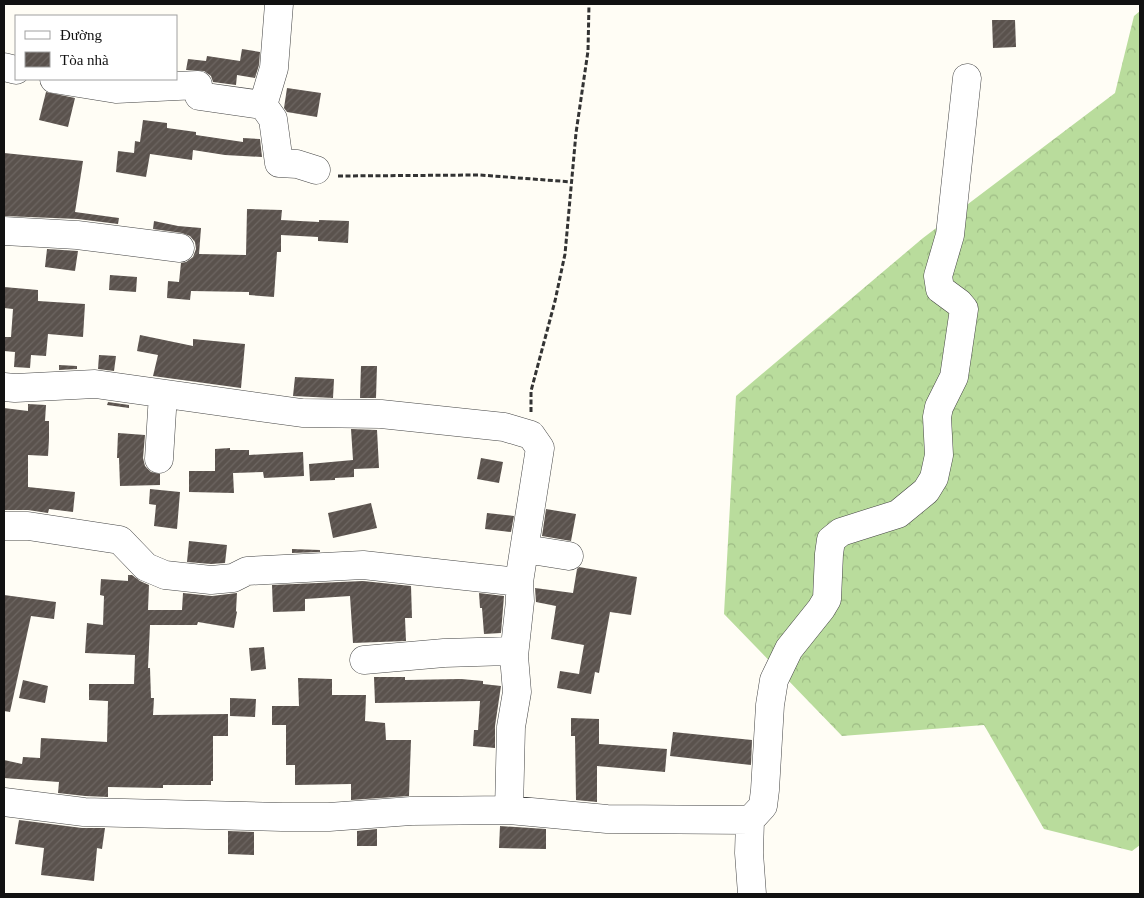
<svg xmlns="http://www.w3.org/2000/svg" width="1144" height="898" viewBox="0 0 1144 898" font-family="'Times New Roman',serif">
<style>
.forest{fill:url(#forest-crowns)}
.building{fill:url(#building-hatch)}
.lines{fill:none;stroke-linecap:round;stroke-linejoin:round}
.minor-casing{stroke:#444;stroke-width:29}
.path{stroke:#333;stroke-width:3;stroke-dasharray:5 2.5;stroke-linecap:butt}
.minor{stroke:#fff;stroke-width:28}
</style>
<defs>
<pattern id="forest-crowns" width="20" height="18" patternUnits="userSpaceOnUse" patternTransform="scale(1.25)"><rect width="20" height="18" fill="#b9dc9c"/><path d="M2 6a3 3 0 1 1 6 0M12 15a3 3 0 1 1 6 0" fill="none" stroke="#9ebc85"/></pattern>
<pattern id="building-hatch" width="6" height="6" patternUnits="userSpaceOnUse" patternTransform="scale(1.25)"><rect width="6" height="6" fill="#5a524d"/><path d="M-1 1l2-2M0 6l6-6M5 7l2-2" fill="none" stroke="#6d6662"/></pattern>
</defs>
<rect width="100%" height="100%" fill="#fffdf5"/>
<!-- forest -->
<path class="forest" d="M1140,11V845L1132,851L1044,829L984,725L842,736L724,614L736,396L923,238L1115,93L1134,16Z"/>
<!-- building -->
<path class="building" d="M992,20H1015L1016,47L993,48Z
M242,49L260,52L259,65L255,78L237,75L236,85L213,82L211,76L204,71L186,70L188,59L206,61L207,56L240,61Z
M287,88L321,93L317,117L287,112L284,108Z
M46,92L75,98L68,127L39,120Z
M143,120L167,123V128L196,132V135L243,142V138L260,139L262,157L225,155L193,150L192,160L150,154L146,177L116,172L118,151L134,153L135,141L140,142Z
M4,153L83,161L75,212L119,218L118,224L78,219L4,216Z
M247,209L282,210L281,220L319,222V220L349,221L348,243L318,241V237L281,235V252H277L274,297L249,295V292L191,291L190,300L167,298L168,281L179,282L181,263L186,262L193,257L196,249L195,242L190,236L182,233L153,229L154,221L178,226L201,228L199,254L246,255Z
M47,249L78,251L75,271L45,267Z
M110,275L137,277L136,292L109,290Z
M4,287L38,290V301L85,304L83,337L48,334L46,356L31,355L30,368L14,367L15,352L4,351V337H11L13,309L4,308Z
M140,335L193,346V339L245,344L241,388L153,376L158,355L137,351Z
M99,355L116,356L114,371L98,369Z
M59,365L77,366V369L59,370Z
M361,366H377L376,398H360Z
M295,377L334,379L333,398L293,396Z
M108,402L129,405V408L107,405Z
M28,404L46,405L45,421H49V439L48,456L28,455V487L75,492L73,512L49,509L48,513L28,510H4V408L28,411Z
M351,429L377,430L379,468L354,469V477L335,478V480L310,481L309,464L353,460Z
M118,433L145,435L143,458L145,466L151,472L160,474V485L120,486L119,458H117Z
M230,448V450H249V455L303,452L304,476L264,478L263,472L233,473L234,493L189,492V471H215V449Z
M481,458L503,462L499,483L477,479Z
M150,489L180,492L177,529L154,526L156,505L149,504Z
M371,503L377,528L333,538L328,513Z
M546,509L576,514L571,541L542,536Z
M487,513L514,516L511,532L485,529Z
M189,541L227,545L225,563L211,564L187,562Z
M292,549L320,550V552L292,553Z
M579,567L637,577L631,615L610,612L599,673L595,672L591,694L557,688L560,671L579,674L584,645L551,639L556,606L536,602L535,588L573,593L577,569Z
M128,575H132L140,581L149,585L148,610H182L183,593L212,596L237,593L236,611L237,612L234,628L198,622L197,625H150L148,668H150L151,698H154L153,715L228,714V736H213V781H211V785H163V788L108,787V797L85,796L58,793L59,782L4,778V760L22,764L23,757L40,758L41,738L107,742L108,701L89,700V684H134L135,655L85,653L87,623L103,625L104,596L100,595L101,579L128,581Z
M363,581L411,586L412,618H405L406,641L353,643L350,596L305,599V611L273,612L272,585Z
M479,593L504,596L501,633L484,634L482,608H480Z
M4,595L56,602L54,619L31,616L10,712L4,711Z
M264,647L266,669L251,671L249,648Z
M374,677H405V680L461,679L483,681V684L501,686L495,726V748L473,746L474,730H478L480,701L375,703Z
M298,678L332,679V695H366L365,721L385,723L386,740H411L409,796L351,800V784L295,785V765H286V725H272V706H299Z
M23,680L48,686L45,703L19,698Z
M230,698L256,699L255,717L230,716Z
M571,718L599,719V744L667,749L665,772L597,766V802L576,800L575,736H571Z
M673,732L752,740L751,765L670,756Z
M19,820L82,828H105L102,849L97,848L94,881L41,875L44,848L15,844Z
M500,826L546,829V849L499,848Z
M377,829V846H357V831Z
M228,831L254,832V855L228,854Z"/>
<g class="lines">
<!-- minor casing -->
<g class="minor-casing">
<path id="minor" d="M4,67L16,70
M54,79L116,89L198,85L199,96L263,105L273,119L279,163L297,164L316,170
M263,105L274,68L279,4
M4,231L77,235L180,248
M4,387L15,388L95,384L302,413L381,414L504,427L531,435L540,448L519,582L520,601L514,656L517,692L511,727L509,810L411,811L329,817H282L84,812L4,802
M159,459L163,394
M4,526H28L120,540L146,567L165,575L211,580L233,578L247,571L363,565L519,582
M525,549L569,556
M364,660L444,653L514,651
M509,810L607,819L750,820
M752,894L749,853L750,820L763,806L765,790L770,705L774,680L789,649L821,609L827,599L829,554L831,540L841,532L898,514L926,491L934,478L939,455L937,417L939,407L954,377L964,309L959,303L940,289L938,276L950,235L967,78"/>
</g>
<!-- path -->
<path class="path" d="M338,176L480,175L572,182
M531,412V391L555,301L565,254L576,133L588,51L589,4"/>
<!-- minor -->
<use href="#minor" class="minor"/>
</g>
<!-- border -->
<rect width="1144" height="898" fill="none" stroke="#111111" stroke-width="10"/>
<!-- legend -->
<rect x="15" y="15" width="162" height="65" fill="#ffffff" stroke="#a0a0a0"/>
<rect x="25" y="31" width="25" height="8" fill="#ffffff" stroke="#a0a0a0"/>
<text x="60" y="40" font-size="15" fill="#111111">Đường</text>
<rect x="25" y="52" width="25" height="15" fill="url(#building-hatch)" stroke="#a0a0a0"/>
<text x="60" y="65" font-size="15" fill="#111111">Tòa nhà</text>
</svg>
